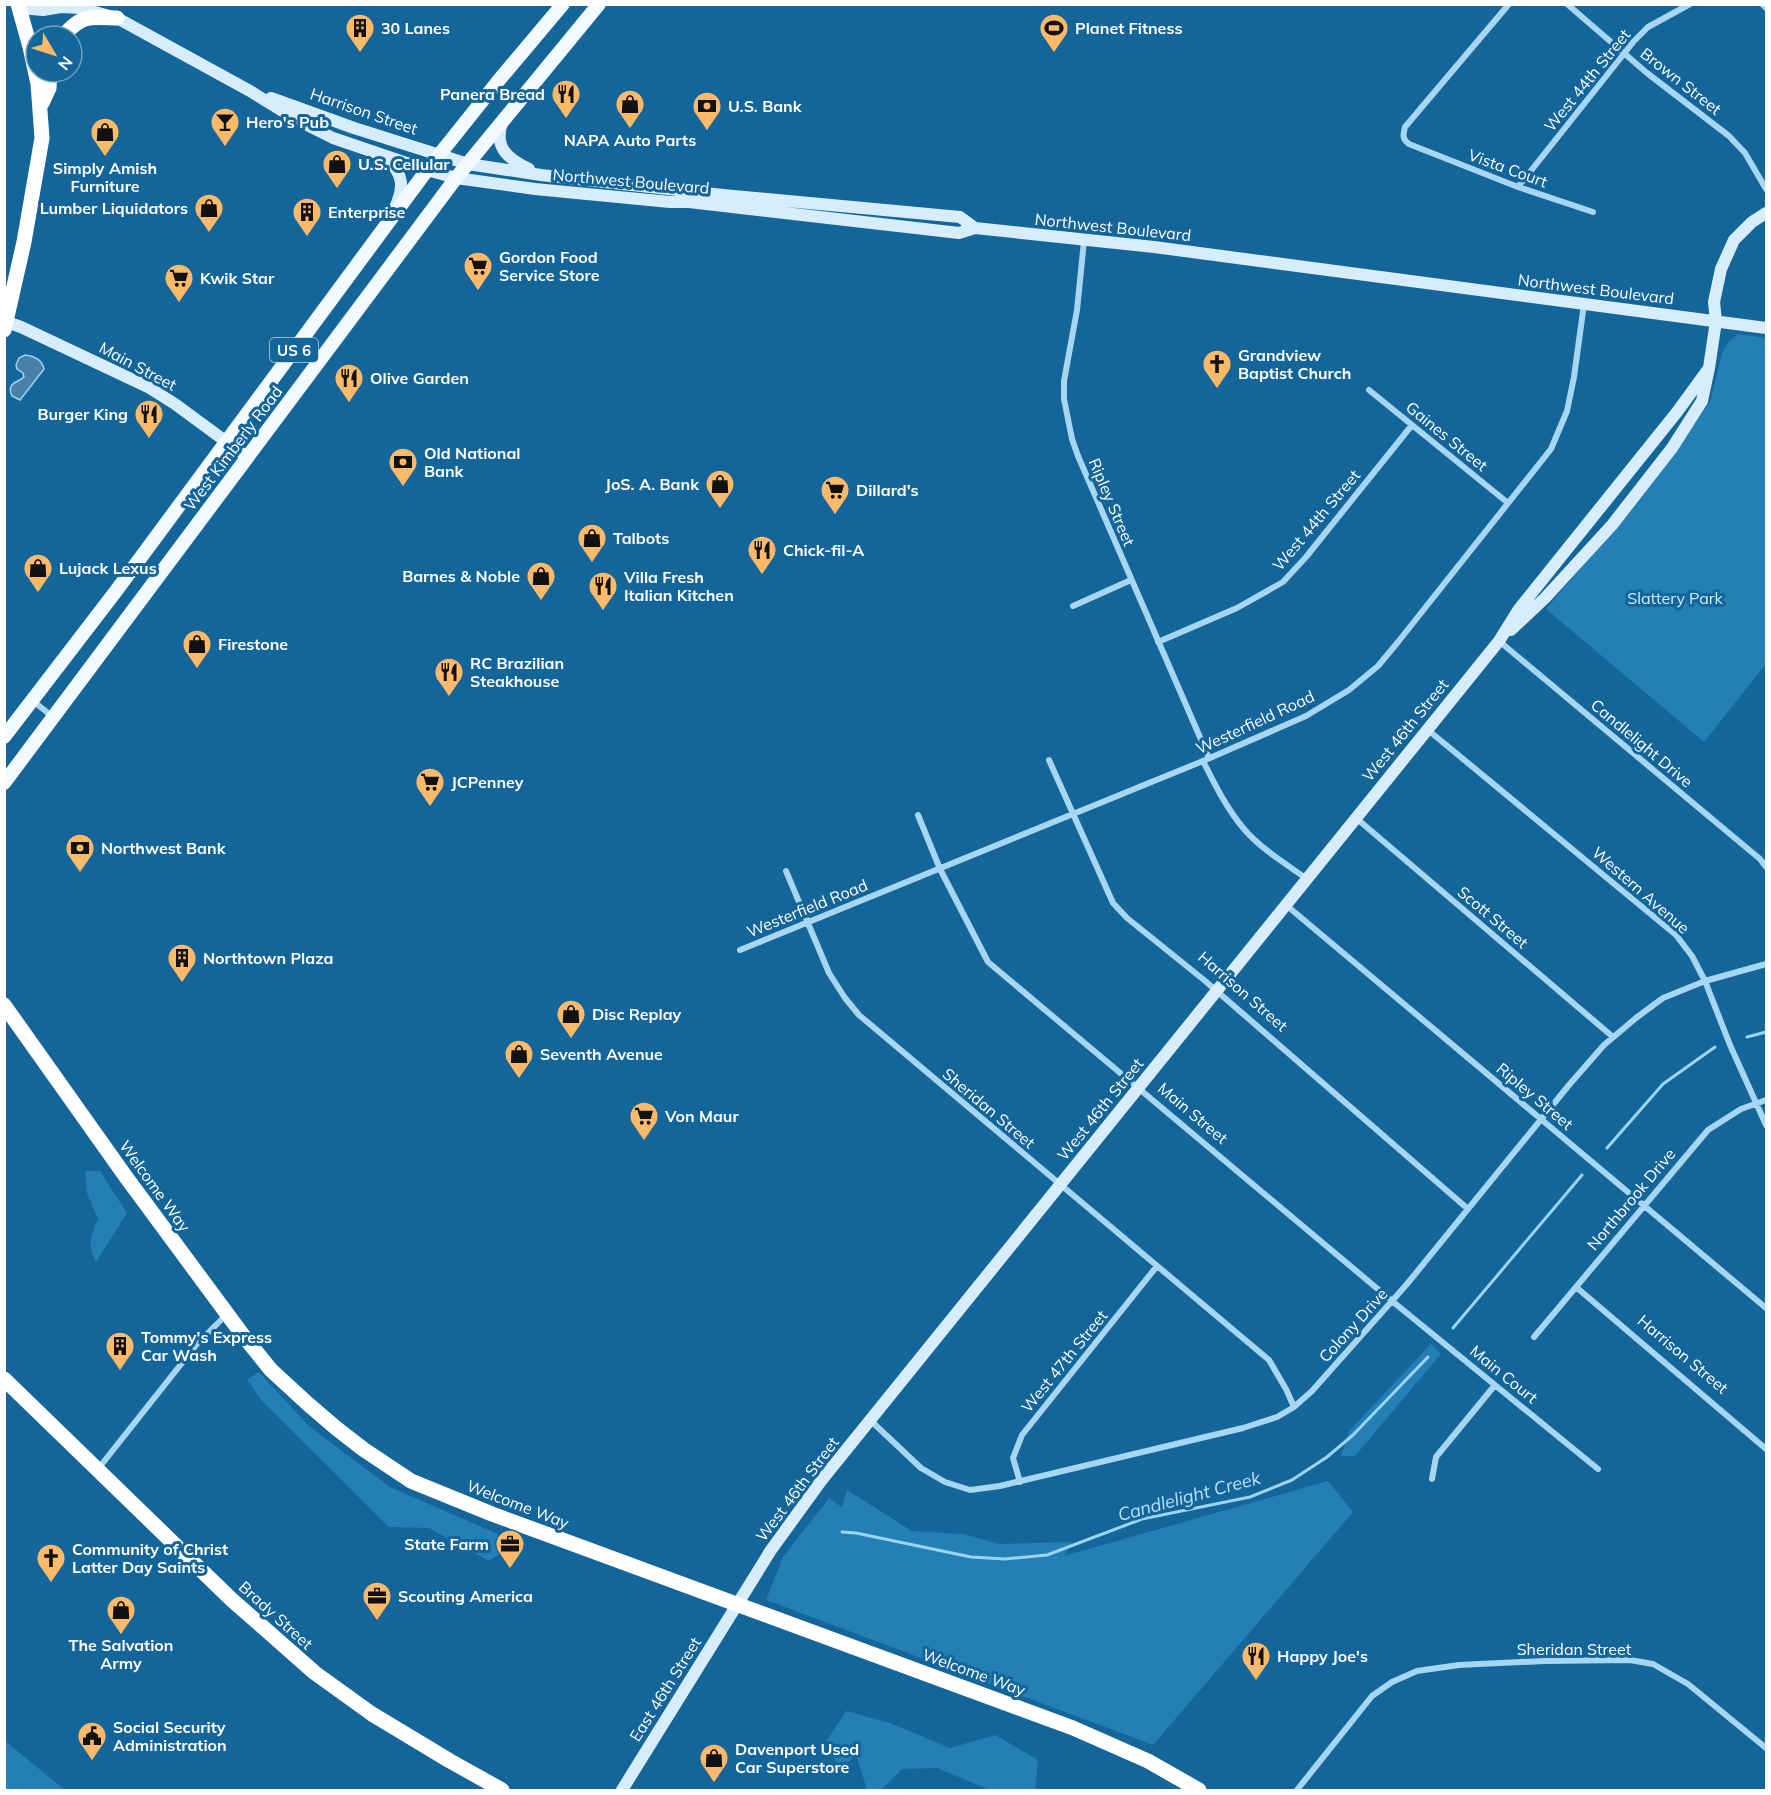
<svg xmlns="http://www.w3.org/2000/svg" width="1771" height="1795" viewBox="0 0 1771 1795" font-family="Mulish,sans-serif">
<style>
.green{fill:#237fb6}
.water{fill:#4980a5;stroke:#9ad4f6;stroke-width:1.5}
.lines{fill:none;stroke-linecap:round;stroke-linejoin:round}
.stream{stroke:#9ad4f6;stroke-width:3}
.street{stroke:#a7d6f3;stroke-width:6}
.secondary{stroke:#d7edfc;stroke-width:12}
.primary{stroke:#f3faff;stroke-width:14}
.highway{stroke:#fff;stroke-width:15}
.labels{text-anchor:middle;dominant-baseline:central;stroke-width:6;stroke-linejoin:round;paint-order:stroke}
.shield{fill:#146599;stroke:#b8d1e0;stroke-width:1.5}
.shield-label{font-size:15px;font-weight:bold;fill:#fff}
.poi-label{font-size:16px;font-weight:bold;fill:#fff;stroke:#146599;text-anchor:start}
.street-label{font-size:16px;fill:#fff;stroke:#146599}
.park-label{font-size:16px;fill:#cfecfd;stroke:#146599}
.water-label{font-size:18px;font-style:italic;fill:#b8e1f9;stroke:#146599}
</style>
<rect width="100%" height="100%" fill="#146599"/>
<!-- green -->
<path class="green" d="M1738,334L1766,338V664L1704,742L1546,609L1650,486L1710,402L1722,353L1728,342Z
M85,1171H100L127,1213L96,1262C87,1243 90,1238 98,1219L87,1193Z
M1431,1344L1441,1354L1355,1456H1341L1350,1430Z
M259,1372L309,1426L390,1487L498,1534L505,1551L489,1561L429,1528L389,1527L262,1401L247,1380Z
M1328,1481L1353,1512L1153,1745L766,1600L783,1557L829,1498L842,1507L847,1490L912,1531L963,1534L999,1544L1072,1542L1064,1556Z
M846,1711L890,1723L950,1748L995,1735L1038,1760L1035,1790H990L937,1768L902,1769L881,1790H867L856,1755L841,1768L824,1745Z
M4,1741H5L65,1790H5Z"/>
<!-- water -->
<path class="water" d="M25,355C34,356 42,359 44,369L20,400L12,396C6,382 18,383 24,377L23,373L17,369L16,365L19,358Z"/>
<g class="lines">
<!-- stream -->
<path class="stream" d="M1747,1037L1766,1032
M1607,1148L1663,1084L1715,1047
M1453,1328L1582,1175
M842,1532L856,1533L971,1557L1005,1559L1047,1555L1142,1519L1250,1497L1292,1480L1327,1457L1353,1435L1428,1357"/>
<!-- street -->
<path class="street" d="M1509,4L1405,127C1403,135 1402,139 1409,144L1518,187L1593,212
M1567,4L1647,73L1729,136L1745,153L1766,189
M1762,4L1766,8
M1518,187L1634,41L1648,27L1690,4
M1084,241L1077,310L1064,381V399L1072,439L1078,456L1209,758
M1369,390L1508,503
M1073,606L1131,580
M1499,641L1760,859L1766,867
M1158,642L1237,608L1283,582L1306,557L1412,425
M33,701L53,717
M1428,730L1676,935L1692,956L1705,981L1730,1045L1766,1125
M1049,760L1113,903L1127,918L1204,980L1468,1209
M1203,761C1215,785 1227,809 1244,829C1261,849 1286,864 1307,879
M918,815L940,869L988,962L1392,1301L1598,1469
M1356,818L1613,1037
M786,871L829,973L845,998L859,1015L1269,1360L1286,1389L1294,1407
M1286,905L1766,1308
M740,950L1203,761L1306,716L1349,690L1378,666L1398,642L1551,449L1567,411L1574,377L1584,304
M1576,1287L1766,1449
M1534,1337L1708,1130L1741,1109L1766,1100
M870,1420L921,1468L945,1482L970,1490L1000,1486L1243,1428L1277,1417L1294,1407L1312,1391L1407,1284L1569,1085L1604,1045L1636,1018L1663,998L1705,981L1766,964
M98,1469L197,1344L227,1314
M1432,1479L1436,1457L1495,1385
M1020,1482L1013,1458L1022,1435L1157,1266
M1297,1790L1372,1696L1392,1682L1417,1671L1459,1665L1544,1661L1630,1660L1653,1664L1688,1684L1766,1748"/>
<!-- secondary -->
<path class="secondary" d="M20,8L43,10L61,7L80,8L117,18L250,91L297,120L333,138L427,170L456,178L535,189L670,202H689L959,233L975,228L1154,247L1766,328
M271,98L354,128L468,164L541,175L723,195L960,217L975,228
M503,120C493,146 506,158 529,169
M385,156C404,175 405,186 394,210
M4,321L21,327L148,387L175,404L247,457
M1511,630L1545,598L1612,525L1672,448L1702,401L1709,368L1716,321L1714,302L1721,269L1734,240L1752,222L1766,213
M622,1790L771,1550L821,1481L1499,641L1519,609L1677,412L1709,368"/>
<!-- primary -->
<path class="primary" d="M4,737L116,591L427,170L499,80L563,4
M4,783L456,178L599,4"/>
<!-- highway -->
<path class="highway" d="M63,36C82,14 90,17 117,18
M42,103L49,88L50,72
M4,330L24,242L42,138L38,84L30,47L18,4
M4,1005L126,1177L242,1334L271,1370L308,1404L336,1428L363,1449L411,1481L492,1514L1073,1728L1148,1761L1199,1790
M4,1379L232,1600L315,1673L372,1714L450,1761L502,1790"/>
</g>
<!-- icons -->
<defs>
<g id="building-pin" transform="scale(1.5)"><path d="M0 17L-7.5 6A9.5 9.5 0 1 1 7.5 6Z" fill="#ffba69" stroke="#146599"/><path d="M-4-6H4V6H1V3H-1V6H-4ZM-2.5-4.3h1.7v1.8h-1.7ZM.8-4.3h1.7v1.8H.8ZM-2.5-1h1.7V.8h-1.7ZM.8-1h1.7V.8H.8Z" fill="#111"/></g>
<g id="stadium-pin" transform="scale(1.5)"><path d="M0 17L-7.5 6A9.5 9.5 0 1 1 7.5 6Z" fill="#ffba69" stroke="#146599"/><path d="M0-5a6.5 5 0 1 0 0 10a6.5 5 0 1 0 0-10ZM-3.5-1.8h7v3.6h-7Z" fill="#111"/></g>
<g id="restaurant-pin" transform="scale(1.5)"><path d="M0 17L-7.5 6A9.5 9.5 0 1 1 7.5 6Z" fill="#ffba69" stroke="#146599"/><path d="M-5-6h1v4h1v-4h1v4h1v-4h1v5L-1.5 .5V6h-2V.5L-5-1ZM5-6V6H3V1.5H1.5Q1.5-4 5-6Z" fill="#111"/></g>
<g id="shop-pin" transform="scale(1.5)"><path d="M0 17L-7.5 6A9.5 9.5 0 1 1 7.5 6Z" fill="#ffba69" stroke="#146599"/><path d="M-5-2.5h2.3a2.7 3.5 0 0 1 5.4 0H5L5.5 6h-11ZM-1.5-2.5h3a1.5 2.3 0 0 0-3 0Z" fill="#111"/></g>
<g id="bank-pin" transform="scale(1.5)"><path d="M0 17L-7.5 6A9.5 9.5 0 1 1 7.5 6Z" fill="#ffba69" stroke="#146599"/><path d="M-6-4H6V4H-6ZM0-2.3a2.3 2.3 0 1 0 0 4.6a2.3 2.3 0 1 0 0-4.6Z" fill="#111"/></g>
<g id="bar-pin" transform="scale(1.5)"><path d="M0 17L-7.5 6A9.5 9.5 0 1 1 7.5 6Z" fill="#ffba69" stroke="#146599"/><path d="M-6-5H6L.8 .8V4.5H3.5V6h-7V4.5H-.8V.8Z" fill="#111"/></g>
<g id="supermarket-pin" transform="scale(1.5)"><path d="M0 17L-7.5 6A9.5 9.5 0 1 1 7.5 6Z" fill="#ffba69" stroke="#146599"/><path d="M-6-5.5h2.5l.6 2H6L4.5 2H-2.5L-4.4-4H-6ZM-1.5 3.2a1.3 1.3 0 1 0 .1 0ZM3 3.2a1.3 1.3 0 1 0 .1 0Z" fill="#111"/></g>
<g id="church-pin" transform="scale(1.5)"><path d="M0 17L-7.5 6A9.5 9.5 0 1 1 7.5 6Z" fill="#ffba69" stroke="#146599"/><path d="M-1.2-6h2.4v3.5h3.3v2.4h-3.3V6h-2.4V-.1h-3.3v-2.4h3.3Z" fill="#111"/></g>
<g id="office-pin" transform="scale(1.5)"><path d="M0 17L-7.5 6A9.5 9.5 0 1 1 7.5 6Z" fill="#ffba69" stroke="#146599"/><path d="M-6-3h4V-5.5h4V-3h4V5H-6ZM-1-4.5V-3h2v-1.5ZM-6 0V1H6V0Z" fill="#111"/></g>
<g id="civic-pin" transform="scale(1.5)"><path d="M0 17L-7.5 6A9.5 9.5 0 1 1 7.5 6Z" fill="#ffba69" stroke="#146599"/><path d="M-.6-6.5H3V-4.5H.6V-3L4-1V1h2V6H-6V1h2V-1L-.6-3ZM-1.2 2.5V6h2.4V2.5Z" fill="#111"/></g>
</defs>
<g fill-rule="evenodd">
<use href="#building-pin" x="360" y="28"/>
<use href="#stadium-pin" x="1054" y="28"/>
<use href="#restaurant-pin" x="566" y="94"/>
<use href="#shop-pin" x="630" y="104"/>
<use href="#bank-pin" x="707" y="106"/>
<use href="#bar-pin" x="225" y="122"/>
<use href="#shop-pin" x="105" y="132"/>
<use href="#shop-pin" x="337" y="164"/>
<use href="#shop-pin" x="209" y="208"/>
<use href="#building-pin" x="307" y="212"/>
<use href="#supermarket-pin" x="478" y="266"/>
<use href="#supermarket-pin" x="179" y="278"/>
<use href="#church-pin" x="1217" y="364"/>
<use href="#restaurant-pin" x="349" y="378"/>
<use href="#restaurant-pin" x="149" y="414"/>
<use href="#bank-pin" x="403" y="462"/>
<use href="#shop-pin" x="720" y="484"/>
<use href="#supermarket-pin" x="835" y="490"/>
<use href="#shop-pin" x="592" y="538"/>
<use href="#restaurant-pin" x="762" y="550"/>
<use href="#shop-pin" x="38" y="568"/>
<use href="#shop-pin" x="541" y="576"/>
<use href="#restaurant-pin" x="603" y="586"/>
<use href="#shop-pin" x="197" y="644"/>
<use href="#restaurant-pin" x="449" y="672"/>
<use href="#supermarket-pin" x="430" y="782"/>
<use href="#bank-pin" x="80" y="848"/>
<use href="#building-pin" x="182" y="958"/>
<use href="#shop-pin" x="571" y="1014"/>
<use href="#shop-pin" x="519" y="1054"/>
<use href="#supermarket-pin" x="644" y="1116"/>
<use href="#building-pin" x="120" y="1346"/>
<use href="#office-pin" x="510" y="1544"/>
<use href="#church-pin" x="51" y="1558"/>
<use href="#office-pin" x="377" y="1596"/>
<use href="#shop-pin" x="121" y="1610"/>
<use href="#restaurant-pin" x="1256" y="1656"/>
<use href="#civic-pin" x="92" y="1736"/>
<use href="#shop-pin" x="714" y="1758"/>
</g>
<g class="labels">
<!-- shield labels -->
<rect class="shield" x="270" y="338" width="48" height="24" rx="4.5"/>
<g class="shield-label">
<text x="294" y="350">US 6</text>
</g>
<!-- poi labels -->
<g class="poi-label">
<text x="381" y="28">30 Lanes</text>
<text x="1075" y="28">Planet Fitness</text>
<text x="545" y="94" text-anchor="end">Panera Bread</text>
<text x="728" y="106">U.S. Bank</text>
<text x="246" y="122">Hero's Pub</text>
<text x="630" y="140" text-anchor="middle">NAPA Auto Parts</text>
<text x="358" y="164">U.S. Cellular</text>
<text x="105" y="168" text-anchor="middle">Simply Amish<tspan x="105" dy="18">Furniture</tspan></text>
<text x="188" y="208" text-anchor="end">Lumber Liquidators</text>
<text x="328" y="212">Enterprise</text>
<text x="499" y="257">Gordon Food<tspan x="499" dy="18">Service Store</tspan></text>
<text x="200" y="278">Kwik Star</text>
<text x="1238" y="355">Grandview<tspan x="1238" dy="18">Baptist Church</tspan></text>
<text x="370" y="378">Olive Garden</text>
<text x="128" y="414" text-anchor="end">Burger King</text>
<text x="424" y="453">Old National<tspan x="424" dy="18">Bank</tspan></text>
<text x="699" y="484" text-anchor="end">JoS. A. Bank</text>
<text x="856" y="490">Dillard's</text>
<text x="613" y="538">Talbots</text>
<text x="783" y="550">Chick-fil-A</text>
<text x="59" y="568">Lujack Lexus</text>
<text x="520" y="576" text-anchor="end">Barnes &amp; Noble</text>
<text x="624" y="577">Villa Fresh<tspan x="624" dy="18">Italian Kitchen</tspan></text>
<text x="218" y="644">Firestone</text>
<text x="470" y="663">RC Brazilian<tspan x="470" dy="18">Steakhouse</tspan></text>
<text x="451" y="782">JCPenney</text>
<text x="101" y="848">Northwest Bank</text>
<text x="203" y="958">Northtown Plaza</text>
<text x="592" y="1014">Disc Replay</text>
<text x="540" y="1054">Seventh Avenue</text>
<text x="665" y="1116">Von Maur</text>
<text x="141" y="1337">Tommy's Express<tspan x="141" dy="18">Car Wash</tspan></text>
<text x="489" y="1544" text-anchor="end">State Farm</text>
<text x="72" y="1549">Community of Christ<tspan x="72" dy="18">Latter Day Saints</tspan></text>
<text x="398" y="1596">Scouting America</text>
<text x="121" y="1645" text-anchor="middle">The Salvation<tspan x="121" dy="18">Army</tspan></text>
<text x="1277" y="1656">Happy Joe's</text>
<text x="113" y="1727">Social Security<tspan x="113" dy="18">Administration</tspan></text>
<text x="735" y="1749">Davenport Used<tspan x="735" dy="18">Car Superstore</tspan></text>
</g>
<!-- street labels -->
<g class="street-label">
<text transform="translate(1587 80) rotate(-51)">West 44th Street</text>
<text transform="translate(1681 81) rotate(38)">Brown Street</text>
<text transform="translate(364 111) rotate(19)">Harrison Street</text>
<text transform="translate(1508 168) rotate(20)">Vista Court</text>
<text transform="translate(631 181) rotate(5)">Northwest Boulevard</text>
<text transform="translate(1113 227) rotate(6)">Northwest Boulevard</text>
<text transform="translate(1596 289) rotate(7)">Northwest Boulevard</text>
<text transform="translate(138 366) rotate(28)">Main Street</text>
<text transform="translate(1447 436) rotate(39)">Gaines Street</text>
<text transform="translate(233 448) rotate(-53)">West Kimberly Road</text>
<text transform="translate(1112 502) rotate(67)">Ripley Street</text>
<text transform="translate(1316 520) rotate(-50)">West 44th Street</text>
<text transform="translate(1255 722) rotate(-25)">Westerfield Road</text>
<text transform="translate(1405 730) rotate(-51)">West 46th Street</text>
<text transform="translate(1642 743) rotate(40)">Candlelight Drive</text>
<text transform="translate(1641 890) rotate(41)">Western Avenue</text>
<text transform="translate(807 908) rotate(-22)">Westerfield Road</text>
<text transform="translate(1493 917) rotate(40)">Scott Street</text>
<text transform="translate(1243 991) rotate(41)">Harrison Street</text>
<text transform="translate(1535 1096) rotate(40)">Ripley Street</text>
<text transform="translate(989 1108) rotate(40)">Sheridan Street</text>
<text transform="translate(1100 1109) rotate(-51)">West 46th Street</text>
<text transform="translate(1193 1113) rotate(40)">Main Street</text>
<text transform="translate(155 1186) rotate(54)">Welcome Way</text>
<text transform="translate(1631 1199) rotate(-50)">Northbrook Drive</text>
<text transform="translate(1353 1325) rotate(-48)">Colony Drive</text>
<text transform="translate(1683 1354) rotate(40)">Harrison Street</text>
<text transform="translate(1064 1361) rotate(-51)">West 47th Street</text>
<text transform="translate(1504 1374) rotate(39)">Main Court</text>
<text transform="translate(797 1489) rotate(-53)">West 46th Street</text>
<text transform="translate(518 1504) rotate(21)">Welcome Way</text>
<text transform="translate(276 1615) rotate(42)">Brady Street</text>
<text x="1574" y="1649">Sheridan Street</text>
<text transform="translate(974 1672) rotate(20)">Welcome Way</text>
<text transform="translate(665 1689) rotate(-58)">East 46th Street</text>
</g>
<!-- park labels -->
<g class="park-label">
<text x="1675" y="598">Slattery Park</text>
</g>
<!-- water labels -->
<g class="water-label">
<text transform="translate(1189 1496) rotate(-15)">Candlelight Creek</text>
</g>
</g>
<!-- border -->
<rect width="1771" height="1795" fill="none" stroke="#ffffff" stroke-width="12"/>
<!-- north arrow -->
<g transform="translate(54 54) rotate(129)"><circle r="28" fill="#146599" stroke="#72a3c2" stroke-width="1.5"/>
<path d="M0-4.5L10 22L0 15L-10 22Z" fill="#ffba69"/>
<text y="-9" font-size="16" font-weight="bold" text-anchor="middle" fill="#ffffff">N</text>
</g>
</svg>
